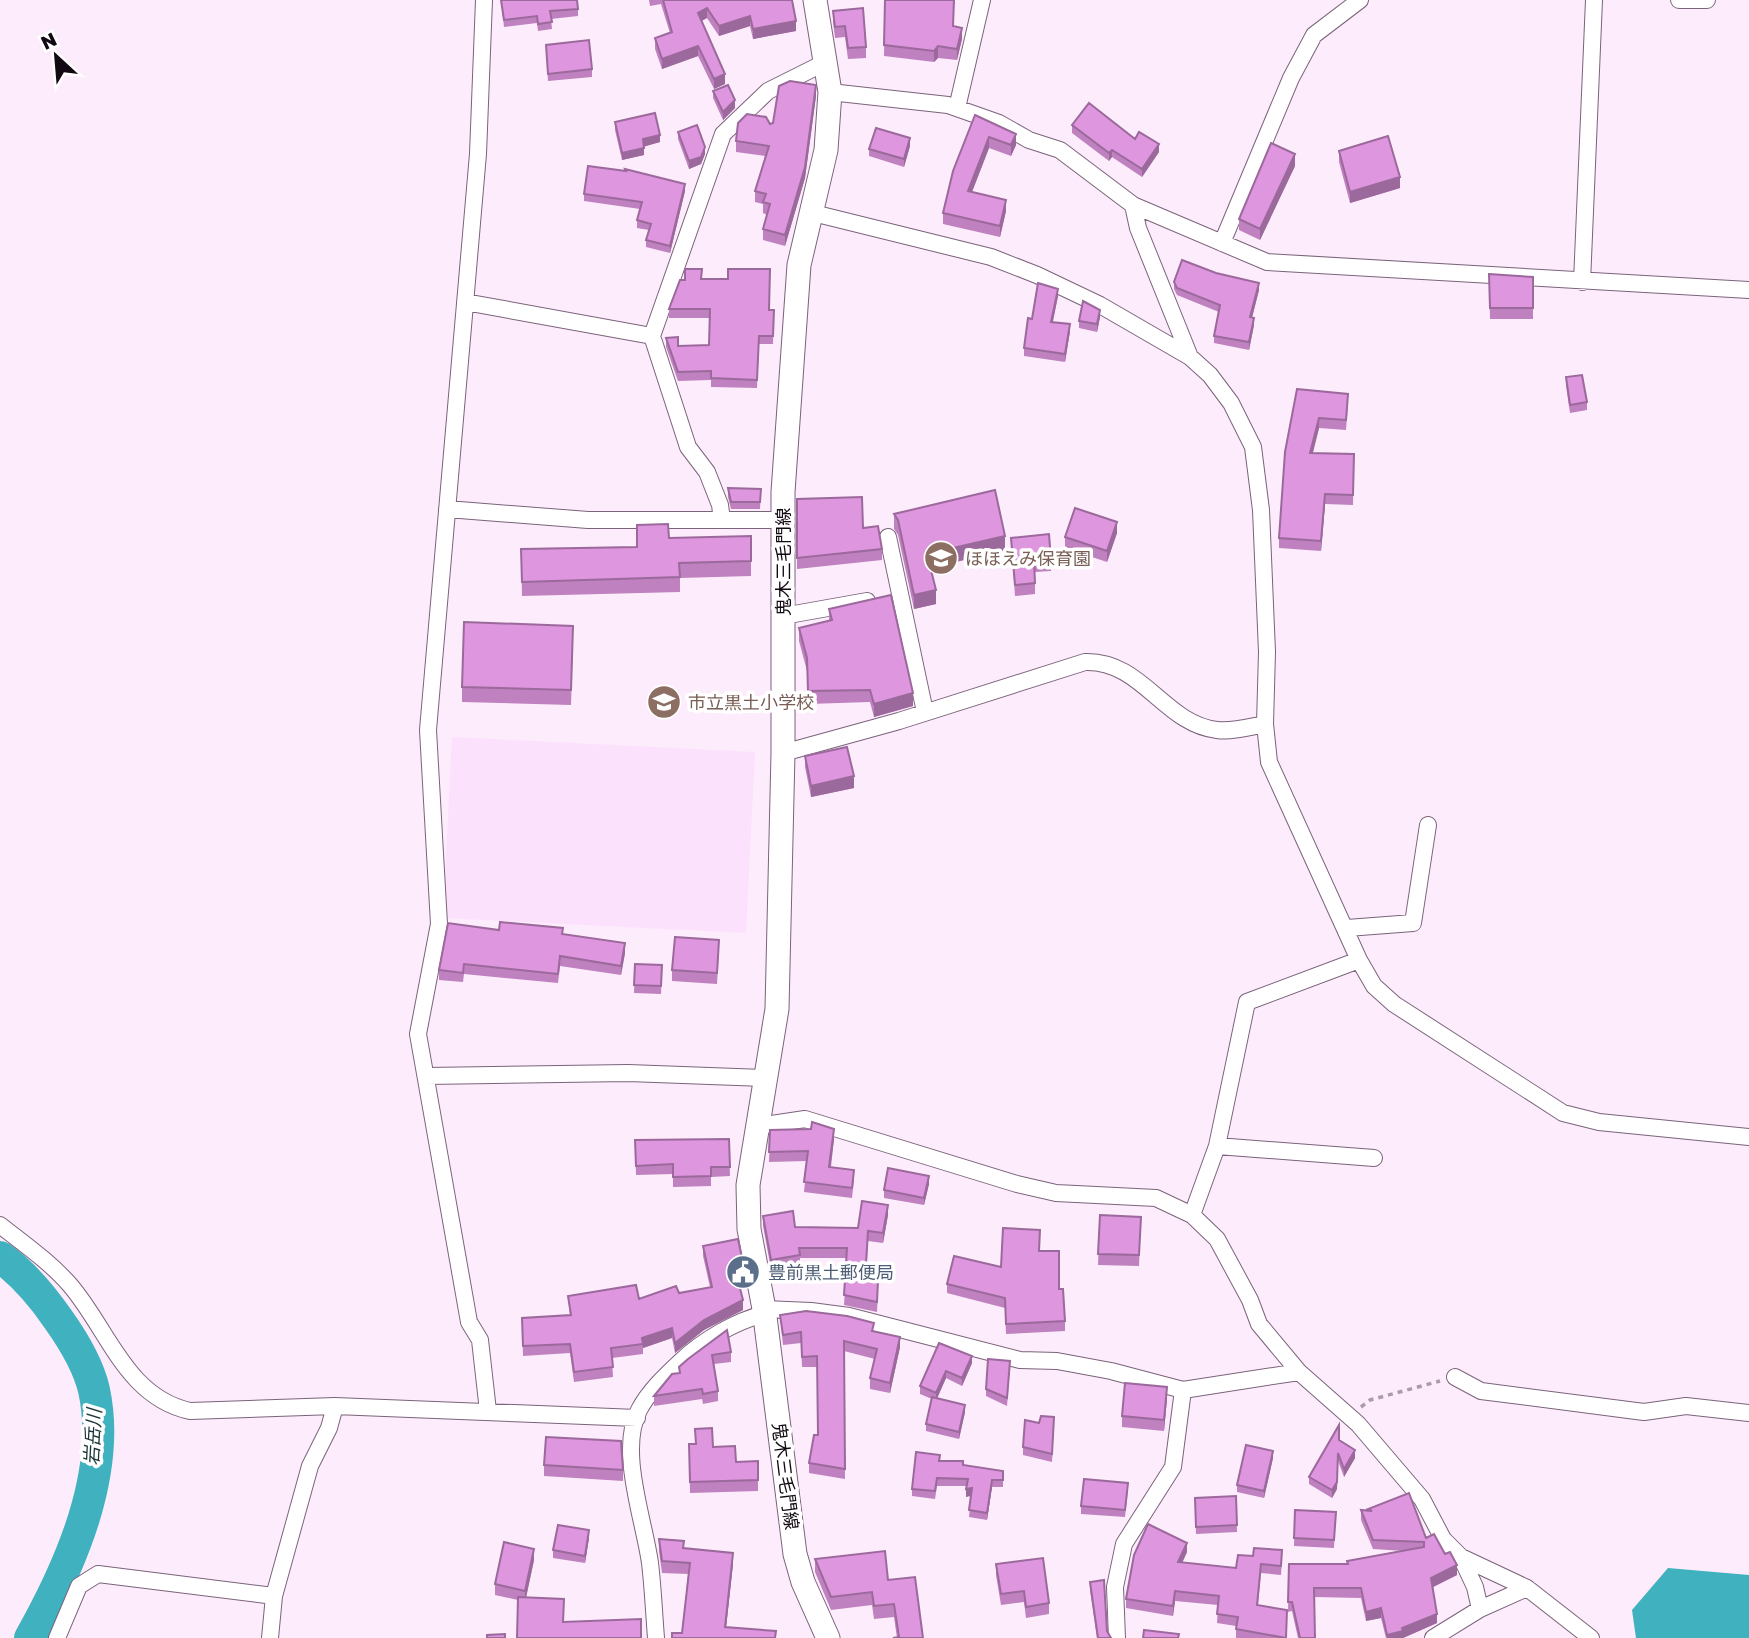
<svg xmlns="http://www.w3.org/2000/svg" width="1749" height="1638" viewBox="0 0 1749 1638" font-family="'Golos Text','Noto Sans JP',sans-serif">
<style>
.built{fill:#fce1fc}
.water{fill:#40b1bf}
.lines{fill:none;stroke-linecap:round;stroke-linejoin:round}
.river{stroke:#40b1bf;stroke-width:32}
.street-casing{stroke:#7b637b;stroke-width:18}
.secondary-casing{stroke:#7b637b;stroke-width:25}
.path{stroke:#aa9ca9;stroke-width:3.5;stroke-dasharray:5 5;stroke-linecap:butt}
.street{stroke:#fff;stroke-width:16}
.secondary{stroke:#fff;stroke-width:23}
.wall{fill:#bf81bf}
.shaded-wall{fill:#9b699b}
.building{fill:#de96de;stroke:#9b699b;stroke-width:2}
.labels{text-anchor:middle;dominant-baseline:central;stroke-width:7;stroke-linejoin:round;paint-order:stroke}
.education-label{font-size:18px;fill:#785e54;stroke:#fff;text-anchor:start}
.street-label{font-size:18px;fill:#120912;stroke:#fff}
.service-label{font-size:18px;fill:#4e5e75;stroke:#fff;text-anchor:start}
.water-label{font-size:19px;font-style:italic;fill:#1c3538;stroke:#fff}
</style>
<rect width="100%" height="100%" fill="#fdecfc"/>
<!-- built -->
<path class="built" d="M452,737L755,752L746,933L443,918Z"/>
<!-- water -->
<path class="water" d="M1668,1568L1749,1575V1638H1636L1632,1610Z"/>
<g class="lines">
<!-- river -->
<path class="river" d="M0,1257C23,1273 42,1296 58,1319C73,1340 88,1364 94,1390C112,1473 70,1567 30,1638"/>
<!-- street casing -->
<g class="street-casing">
<path id="street" d="M484,0L478,154L428,730L439,924L418,1034L469,1322L480,1340L488,1411
M1679,0H1707
M830,92L948,105L999,123L1029,140L1060,150L1133,205L1267,262L1749,290
M957,108L982,0
M1133,205L1138,228L1190,357
M809,212L991,257L1037,275L1100,305L1190,357L1210,375L1231,403L1253,447L1261,510L1267,652L1265,724L1269,762L1359,960L1374,986L1394,1004L1563,1113L1599,1122L1749,1137
M1222,243L1291,78L1314,35L1360,0
M1582,282L1594,0
M465,302L652,336L723,134L768,91L824,63
M652,336L688,447L707,472L720,505L722,520
M447,509L588,520H783
M888,537L925,712
M783,616L867,601
M783,753L899,721L1085,662C1142,660 1164,724 1217,730C1232,732 1249,727 1265,724
M1347,928L1413,923L1428,825
M426,1076L628,1073L767,1078
M758,1126L805,1119L1017,1184L1056,1193L1156,1198L1192,1215L1217,1239L1250,1300L1259,1324L1299,1372L1358,1424L1422,1499L1443,1539L1461,1557L1475,1587L1480,1609
M1217,1146L1374,1158
M1192,1215L1217,1146L1247,1002L1359,960
M0,1225C24,1244 50,1262 70,1285C108,1329 126,1397 190,1411L335,1406L637,1418
M764,1309L811,1311L849,1316L1020,1360L1057,1361L1111,1371L1183,1390L1299,1372
M1455,1377L1481,1391L1644,1412L1686,1406L1749,1413
M1461,1557L1527,1588
M57,1638L79,1586L98,1574L274,1596
M270,1638L274,1596L310,1466L329,1428L335,1406
M656,1638C654,1613 653,1588 650,1563C644,1519 618,1451 639,1410C649,1391 666,1375 681,1361C703,1340 736,1321 764,1314
M1117,1638L1115,1587L1124,1544L1173,1467L1183,1390
M1433,1638L1480,1609L1527,1588L1591,1638"/>
</g>
<!-- secondary casing -->
<g class="secondary-casing">
<path id="secondary" d="M815,0L830,92L826,150L799,265L783,492V753L777,1009L748,1185L749,1229L764,1309L795,1554L803,1582L828,1638"/>
</g>
<!-- path -->
<path class="path" d="M1361,1407L1370,1400L1440,1381"/>
<!-- street -->
<use href="#street" class="street"/>
<!-- secondary -->
<use href="#secondary" class="secondary"/>
</g>
<!-- wall -->
<path class="wall" d="M501,0L578,9V16L551,19L552,29L538,31L537,23L504,27Z
M649,0H792L796,31L753,39L750,26L719,36L707,18L701,21L725,84L714,89L698,56L662,69L655,49V38L670,33L661,4L650,6Z
M885,0L953,26L962,39L957,60L938,58L934,62L884,56Z
M833,11L866,47V58L848,59L845,37L835,38L833,22Z
M546,45L592,69V77L548,81Z
M713,91L735,108L723,120L713,98Z
M816,96L805,178L785,246L763,240V229L767,215L763,213V204L755,202V191L765,156L736,152V141L773,123Z
M975,115L1016,145L1011,156L989,148L972,192L1006,211L1000,237L943,224V213Z
M615,122L660,142L644,146V155L622,160L615,130Z
M1072,125L1135,139L1159,152L1142,177L1112,157L1109,161L1072,133Z
M678,132L705,154L701,164L689,169L678,139Z
M910,146L904,167L869,156V149Z
M1339,151L1400,188L1350,203L1339,162Z
M1295,166L1260,240L1239,230V219Z
M685,191L670,253L646,247V240L649,230L637,228V220L640,209L584,201V194Z
M1489,274L1533,277V319H1490Z
M702,279L769,310H774L773,344H759L757,388L711,387V380L678,381L666,347V338L678,346L709,345V318H669V309Z
M1174,282L1259,290L1252,318L1254,325L1249,350L1214,343V336L1219,312L1177,295L1174,289Z
M1058,296L1053,322L1070,331L1065,362L1024,356V348L1032,319Z
M1100,317L1097,332L1079,328V321Z
M1566,377L1587,402V410L1570,413L1566,385Z
M1297,389L1348,404L1346,430L1319,428L1313,453L1354,454L1353,505L1325,504L1321,551L1279,548V538Z
M728,488L761,489L760,509H731L728,497Z
M797,499L882,549V560L797,569Z
M894,514L1005,550L931,568L936,604L914,609L898,535L894,529Z
M1117,533L1107,562L1065,548V537Z
M751,536V576L680,578V592L522,596L521,549L637,547L669,538Z
M1011,538L1051,560V571L1035,572V594L1015,596Z
M829,609L913,706L874,717L870,702L808,704L807,671L799,641V628L829,620Z
M573,640L571,705L462,702V687Z
M805,756L854,788L811,797L805,767Z
M499,930L563,934L625,953L621,975L560,966L558,983L464,974L463,982L439,980V970Z
M719,951L717,984L672,981V970Z
M635,964L662,965L661,994L634,993Z
M770,1130L834,1139L831,1167L854,1180L852,1198L804,1192L807,1161L769,1162Z
M729,1139L730,1176L711,1177V1186L673,1187V1174L636,1175L635,1140Z
M929,1184L924,1205L884,1198V1190Z
M888,1215L883,1243L868,1241L866,1280L878,1291L877,1312L844,1305L847,1258H800V1264L771,1269L763,1226V1216L795,1227L858,1228Z
M1100,1215L1141,1217L1139,1266L1098,1265Z
M703,1246L745,1282L739,1283L743,1310L704,1330L675,1353L672,1338L643,1348V1354L612,1358L613,1377L574,1382L570,1353L523,1356L522,1318L570,1315L568,1296L639,1299L679,1293L710,1287L703,1256Z
M1040,1251L1059,1289L1065,1321V1331L1006,1334L1005,1308L947,1293V1284L1001,1267Z
M780,1315L874,1331L900,1347L890,1393L870,1389V1378L875,1359L844,1351L845,1479L809,1473V1463L818,1435L817,1367H802L801,1343L783,1345Z
M939,1343L972,1363L962,1386L946,1378L937,1398L965,1412L959,1439L926,1431V1424L932,1399L920,1394V1386Z
M731,1352V1362L714,1364L718,1391V1401L703,1404L702,1399L654,1406V1396L679,1373V1367L688,1359Z
M1010,1368L1007,1406L986,1396V1389Z
M1167,1398L1164,1431L1122,1427V1416Z
M1039,1423L1054,1425L1052,1462L1023,1455V1447Z
M1339,1441L1355,1458L1344,1477L1338,1461L1337,1489L1332,1498L1309,1484V1477Z
M689,1444L713,1447L736,1462L758,1461V1491L690,1493Z
M1273,1458L1264,1498L1237,1492V1485Z
M940,1461L1003,1471V1487H992L987,1520L969,1517L971,1496L966,1497L967,1486H937L935,1499L912,1496V1489Z
M544,1465L623,1470V1481L544,1476Z
M1128,1490L1125,1517L1081,1514V1506Z
M1236,1496L1237,1532L1196,1534L1195,1498Z
M1368,1509L1426,1538L1457,1575L1433,1587L1437,1623L1403,1638H1386L1381,1618L1366,1621L1361,1598L1314,1597L1315,1638H1298L1292,1611L1288,1612L1289,1564H1347L1404,1551L1373,1549L1361,1520V1510L1368,1511Z
M1295,1510L1336,1512L1334,1548L1294,1546Z
M589,1538L585,1563L553,1558V1550Z
M659,1539L733,1564L726,1627L776,1638L682,1633L688,1574L662,1573L659,1551Z
M1187,1552L1182,1563L1236,1568L1282,1560L1281,1575L1261,1573L1258,1605L1286,1638H1236V1626L1217,1623L1218,1605L1175,1601L1173,1616L1126,1608V1599Z
M815,1559L888,1580L923,1638H897L894,1617L874,1619L872,1605L831,1610L815,1572Z
M534,1560L526,1598L518,1600L495,1595V1584Z
M996,1564L1049,1603V1614L1026,1618L1024,1602L1001,1605L996,1575Z
M1090,1582L1107,1631L1111,1638H1097L1090,1590Z"/>
<!-- shaded-wall -->
<path class="shaded-wall" d="M707,8V18L698,23V13Z
M750,16V26L719,36V26Z
M796,21V31L753,39V29Z
M962,28V39L957,60V49Z
M698,46V56L662,69V59Z
M938,46V58L934,62V51Z
M725,74V84L714,89V79Z
M816,85V96L805,178L785,246V235Z
M735,100V108L723,120V112Z
M1016,134V145L1011,156V145Z
M660,135V142L643,147V139Z
M989,137V148L968,202V191Z
M910,138V146L904,167V159Z
M1159,144V152L1142,177V169Z
M705,147V154L701,164L689,169V161Z
M644,148V155L622,160V153Z
M1112,150V157L1109,161V153Z
M1295,154V166L1260,240V229Z
M1400,177V188L1350,203V192Z
M685,184V191L670,253V246Z
M1006,200V211L1000,237V226Z
M1259,283V290L1250,325V317Z
M1058,289V296L1051,329V322Z
M1100,310V317L1097,332V324Z
M1254,318V325L1249,350V342Z
M1070,324V331L1065,362V354Z
M1319,418V428L1310,463V453Z
M1325,494V504L1321,551V541Z
M1117,522V533L1107,562V551Z
M1005,536V550L927,569V554Z
M936,590V604L914,609V595Z
M913,693V706L874,717V704Z
M854,776V788L811,797V786Z
M625,943V953L621,975V966Z
M834,1129V1139L829,1177V1167Z
M929,1176V1184L924,1205V1198Z
M888,1205V1215L883,1243V1233Z
M745,1272V1282L736,1283V1273Z
M743,1300V1310L704,1330L675,1353V1343L704,1320Z
M672,1328V1338L643,1348L642,1338Z
M900,1337V1347L890,1393V1383Z
M972,1356V1363L962,1386V1378Z
M946,1371V1378L936,1401V1393Z
M1167,1387V1398L1164,1431V1420Z
M965,1405V1412L959,1439V1432Z
M1355,1450V1458L1344,1477V1469Z
M1273,1451V1458L1264,1498V1491Z
M1338,1461L1337,1489L1332,1498V1490Z
M992,1480V1487L987,1520V1513Z
M972,1488V1495L966,1497V1489Z
M589,1530V1538L585,1563V1556Z
M1187,1543V1552L1178,1572V1562Z
M534,1549V1560L525,1602V1591Z
M733,1553V1564L725,1638V1627Z
M1457,1565V1575L1431,1588V1578Z
M1175,1591V1601L1173,1616V1606Z
M1381,1608V1618L1366,1621V1612Z
M1437,1614V1623L1403,1638H1387V1635Z"/>
<!-- building -->
<path class="building" d="M501,0H577L578,9L550,11L552,22L538,24L537,16L504,20Z
M663,0H792L796,21L753,29L750,16L719,26L707,8L698,13L725,74L714,79L698,46L662,59L655,38L672,32Z
M885,0H954L953,26L962,28L957,49L938,46L934,51L884,45Z
M863,8L866,47L848,48L845,26L835,27L833,11Z
M589,40L592,69L548,74L546,45Z
M790,81L816,85L805,167L785,235L763,229L770,204L763,202L766,194L755,191L769,146L736,141L738,123L747,114L766,117L770,124L773,123L779,86Z
M728,85L735,100L723,112L713,91Z
M1089,103L1135,139L1139,132L1159,144L1142,169L1112,150L1109,153L1072,125Z
M655,113L660,135L643,139L644,148L622,153L615,122Z
M975,115L1016,134L1011,145L989,137L968,191L1006,200L1000,226L943,213L953,171Z
M697,125L705,147L701,157L689,161L678,132Z
M876,128L910,138L904,159L869,149Z
M1388,136L1400,177L1350,192L1339,151Z
M1271,143L1295,154L1260,229L1239,219Z
M588,166L626,171L625,169L685,184L670,246L646,240L651,224L637,220L642,202L584,194Z
M1182,260L1216,273L1259,283L1250,317L1254,318L1249,342L1214,336L1220,305L1177,288L1174,282Z
M685,269H702L701,279H728V269H770L769,310H774L773,336H759L757,380L711,378V371L678,372L666,338L678,337V346L709,345L710,309H669L680,280H685Z
M1489,274L1533,277V308H1490Z
M1038,283L1058,289L1051,322L1070,324L1065,354L1024,348L1028,318L1032,319Z
M1083,301L1100,310L1097,324L1079,321Z
M1582,375L1587,402L1570,405L1566,377Z
M1297,389L1348,394L1346,420L1319,418L1310,453L1354,454L1353,495L1325,494L1321,541L1279,538L1285,452Z
M728,488L761,489L760,502H731Z
M995,490L1005,536L927,554L936,590L914,595L898,520L894,514Z
M862,497L863,528L878,526L882,549L797,558V499Z
M1075,508L1117,522L1107,551L1065,537Z
M668,524L669,538L751,536V561L679,563L680,577L522,582L521,549L637,547V525Z
M1049,534L1051,560L1034,561L1035,583L1015,585L1011,538Z
M891,595L913,693L874,704L870,690L808,691L807,658L799,628L832,620L829,609Z
M464,622L573,626L571,690L462,687Z
M847,747L854,776L811,786L805,756Z
M500,922L563,928L562,934L625,943L621,966L560,956L558,974L464,964L463,973L439,970L448,923L499,930Z
M675,937L719,940L717,973L672,970Z
M635,964L662,965L661,986L634,985Z
M812,1122L834,1129L829,1167L854,1170L852,1188L804,1182L808,1151L769,1152L770,1130L811,1129Z
M729,1139L730,1167H711V1176L673,1177V1164L636,1166L635,1140Z
M888,1168L929,1176L924,1198L884,1190Z
M862,1201L888,1205L883,1233L868,1231L865,1280L878,1281L877,1302L844,1295L847,1248H799L800,1255L771,1260L763,1216L793,1211L795,1227L858,1228Z
M1100,1215L1141,1217L1139,1255L1098,1254Z
M1003,1228L1040,1230L1039,1251H1059V1289H1063L1065,1321L1006,1324L1005,1298L947,1284L954,1256L1001,1267Z
M738,1239L745,1272L736,1273L743,1300L704,1320L675,1343L672,1328L642,1338L643,1344L611,1348L613,1367L574,1372L570,1344L523,1346L522,1318L571,1315L568,1296L636,1285L639,1299L676,1286L679,1293L712,1287L703,1246Z
M806,1311L847,1316L874,1323L872,1331L900,1337L890,1383L870,1378L877,1349L844,1341L845,1469L809,1463L814,1435H818L817,1356L802,1357L801,1332L783,1335L780,1315Z
M727,1330L731,1352L712,1355L718,1391L703,1394L702,1389L654,1396L672,1374L680,1373L679,1367L688,1359Z
M939,1343L972,1356L962,1378L946,1371L936,1393L920,1386Z
M988,1359L1010,1361L1007,1398L986,1389Z
M1125,1383L1167,1387L1164,1420L1122,1416Z
M932,1397L965,1405L959,1432L926,1424Z
M1041,1416L1054,1417L1052,1454L1023,1447L1025,1420L1039,1423Z
M1339,1425V1440L1355,1450L1344,1469L1338,1453L1337,1482L1332,1490L1309,1477Z
M712,1428L713,1447L735,1446L736,1462L758,1461V1480L690,1482L689,1444H696L695,1429Z
M546,1437L621,1441L623,1470L544,1465Z
M1246,1445L1273,1451L1264,1491L1237,1485Z
M916,1452L940,1455L939,1461H963V1465L1003,1471V1480H992L987,1513L969,1510L972,1488L966,1489L968,1479L937,1478L935,1491L912,1489Z
M1084,1479L1128,1483L1125,1510L1081,1506Z
M1409,1493L1426,1538L1434,1534L1445,1554L1450,1552L1457,1565L1431,1578L1437,1614L1402,1628L1403,1631L1387,1635L1381,1608L1366,1612L1361,1588H1314L1315,1638H1300L1292,1602H1288L1289,1564H1348L1347,1561L1424,1547V1542L1373,1540L1361,1510L1372,1511L1368,1509Z
M1236,1496L1237,1525L1196,1527L1195,1498Z
M1295,1510L1336,1512L1334,1540L1294,1538Z
M1148,1524L1187,1543L1178,1562L1236,1568L1238,1555L1253,1556L1254,1548L1282,1550L1281,1566L1261,1564L1257,1605L1287,1610L1286,1638L1236,1629L1238,1617L1217,1614L1219,1596L1175,1591L1173,1606L1126,1599L1134,1555Z
M558,1525L589,1530L585,1556L553,1550Z
M659,1539L684,1541L683,1548L733,1553L725,1627L776,1631L775,1638H672V1633H682L690,1563L662,1561Z
M504,1542L534,1549L525,1591L495,1584Z
M885,1551L888,1580L915,1577L923,1638H893L899,1637L894,1604L874,1606L872,1592L831,1597L815,1559Z
M1043,1558L1049,1603L1026,1607L1024,1591L1001,1594L996,1564Z
M1104,1580L1107,1631L1111,1638H1098L1090,1582Z
M518,1597L564,1599L563,1622L641,1619V1638H517Z
M1144,1630L1179,1634L1178,1638H1143Z
M505,1634V1638H487V1635Z"/>
<!-- icons -->
<defs>
<g id="school-disc" transform="scale(1.75)"><circle r="9.5" fill="#8d6e63" stroke="#fff"/><path d="M0-5L7-2L0 1L-7-2ZM-4 1L0 2.5L4 1V4Q0 6-4 4Z" fill="#fff"/></g>
<g id="civic-disc" transform="scale(1.75)"><circle r="9.5" fill="#5c6f8a" stroke="#fff"/><path d="M-.6-6.5H3V-4.5H.6V-3L4-1V1h2V6H-6V1h2V-1L-.6-3ZM-1.2 2.5V6h2.4V2.5Z" fill="#fff"/></g>
</defs>
<g fill-rule="evenodd">
<use href="#school-disc" x="941" y="558"/>
<use href="#school-disc" x="664" y="702"/>
<use href="#civic-disc" x="743" y="1272"/>
</g>
<g class="labels">
<!-- education labels -->
<g class="education-label">
<text x="965" y="558">ほほえみ保育園</text>
<text x="688" y="702">市立黒土小学校</text>
</g>
<!-- street labels -->
<g class="street-label">
<text transform="translate(783 562) rotate(-90)">鬼木三毛門線</text>
<text transform="translate(786 1476) rotate(83)">鬼木三毛門線</text>
</g>
<!-- service labels -->
<g class="service-label">
<text x="768" y="1272">豊前黒土郵便局</text>
</g>
<!-- water labels -->
<g class="water-label">
<text transform="translate(92 1437) rotate(-87)">岩岳川</text>
</g>
</g>
<!-- north arrow -->
<g transform="translate(56 56) rotate(334)" stroke="#ffffff" stroke-width="5" paint-order="stroke">
<path d="M0-5L12 26L0 18L-12 26Z" fill="#120912"/>
<text y="-10" font-size="19" font-weight="bold" text-anchor="middle" fill="#120912">N</text>
</g>
</svg>
